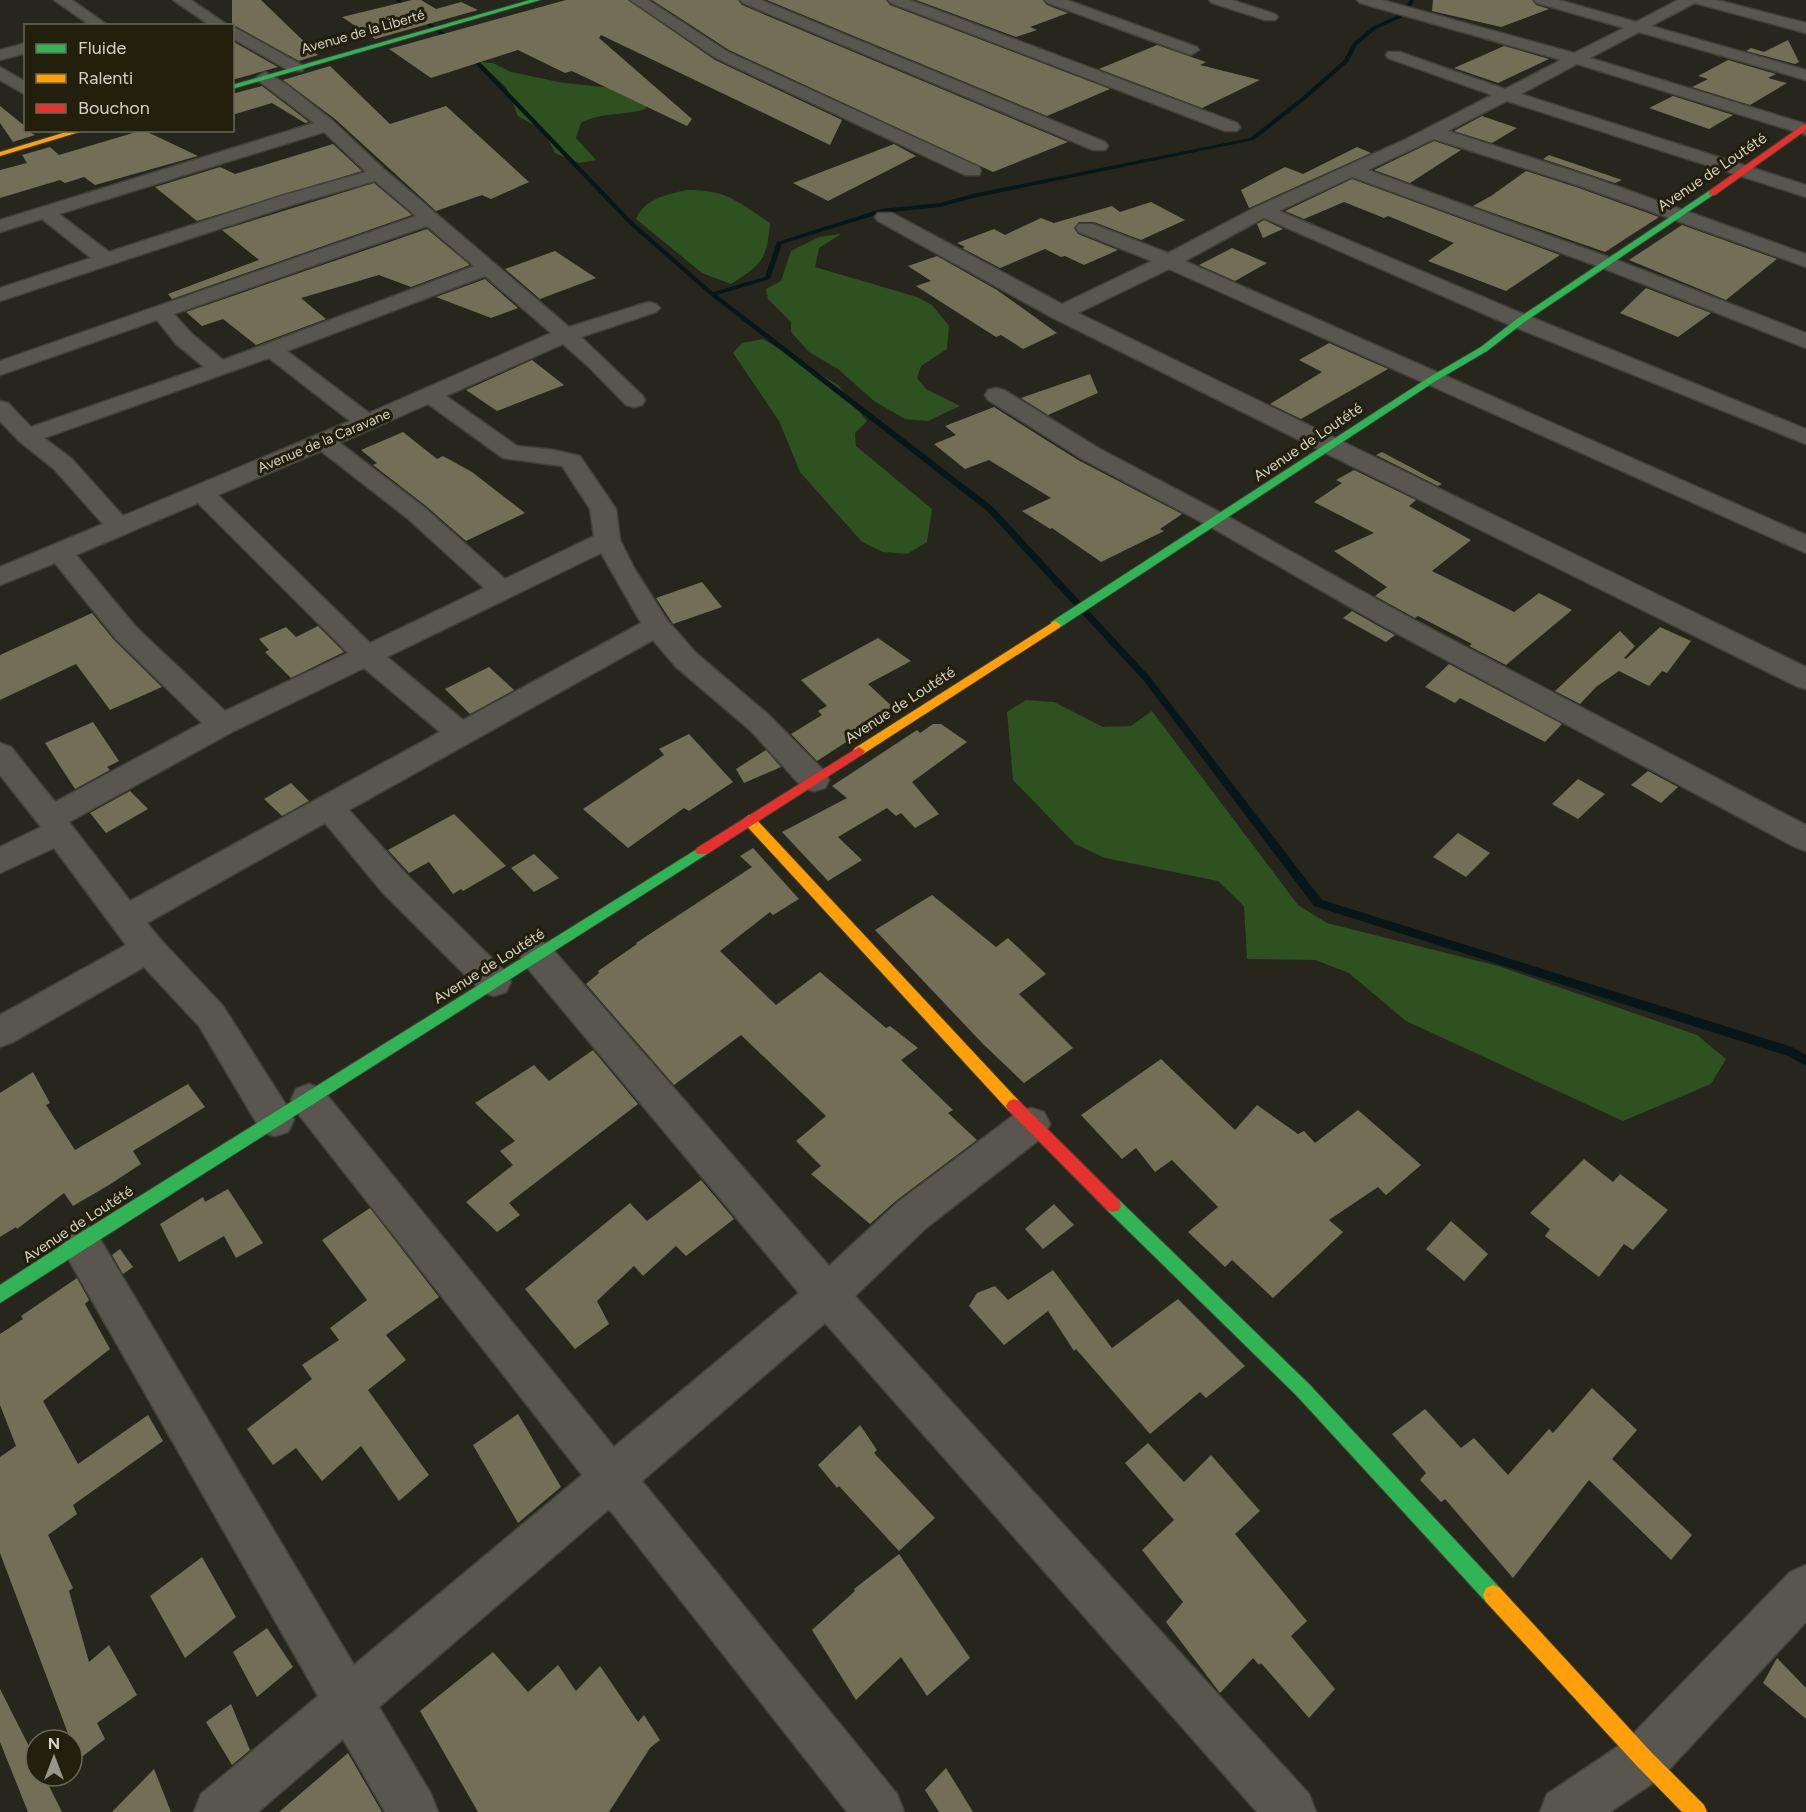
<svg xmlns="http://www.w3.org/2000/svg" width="1806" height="1812" viewBox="0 0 1806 1812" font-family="Figtree,sans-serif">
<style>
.green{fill:#2d511f}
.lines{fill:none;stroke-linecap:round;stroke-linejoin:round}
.stream{fill:#071719;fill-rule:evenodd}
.building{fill:#736f56}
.street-casing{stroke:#424139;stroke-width:3}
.fast-casing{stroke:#424139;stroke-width:2}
.slow-casing{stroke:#424139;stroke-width:2}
.jam-casing{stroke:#424139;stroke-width:2}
.street{fill:#58564f;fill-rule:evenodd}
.fast{fill:#30b455;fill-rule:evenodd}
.slow{fill:#ff9f0a;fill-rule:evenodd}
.jam{fill:#e5322d;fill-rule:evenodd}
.labels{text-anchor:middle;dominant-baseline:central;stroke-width:6;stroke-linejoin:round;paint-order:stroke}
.far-street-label{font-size:14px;fill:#d4d2c7;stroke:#221f0d}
.street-label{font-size:15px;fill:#d4d2c7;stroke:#221f0d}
</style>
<rect width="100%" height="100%" fill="#27261c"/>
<!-- green -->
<path class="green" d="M479,62L493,63L511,72L564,83L643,91L654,96L645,109C624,116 600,112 581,123L576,138L596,160L579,163L555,153L544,131L518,116L506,87Z
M687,190C728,190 738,202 770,223C767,260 762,264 731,284L702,273L636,219C644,199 668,194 687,190Z
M841,234L819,248L815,267L917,297L932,305L949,326L947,349L921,366L917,378L926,389L960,406L928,421L905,419L874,401L838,369L809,352L791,332V322L768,299L766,289L781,281L791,251L819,237Z
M763,339L838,385L867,421L855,433L856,446L932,509L927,542L907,554L883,552L862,542L800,472L779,421L733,353L742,343Z
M1026,700L1054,702L1103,727L1131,726L1152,711L1298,905L1327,923L1498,966L1697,1035L1726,1059L1711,1084L1623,1121L1406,1021L1349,973L1315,960L1247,959L1244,906L1218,881L1105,858L1075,844L1013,780L1007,712Z"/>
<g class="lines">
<!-- stream -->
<path class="stream" d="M395,0H400L455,41V43H451Z
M1410,0H1414L1407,15L1376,29L1357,45L1348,62L1305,100L1254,140L973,198L940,207L882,213L782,244L770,279L717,295L993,507L1150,677L1322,900L1792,1047L1806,1055V1066L1788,1056L1314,906L1144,681L987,511L710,295L629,224L467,55L472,54L633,222L713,292L765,277L777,242L881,209L940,203L972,194L1250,138L1301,98L1344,60L1353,43L1372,27L1403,13Z"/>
</g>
<!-- building -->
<path class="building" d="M232,0H261L318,55L299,61L232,24Z
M412,0H421L436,9L461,2L478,10L375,39L342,17Z
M566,0H628L715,60L842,120L830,145L601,35L599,38L692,119L687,126L572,71L565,73L518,50L431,78L389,49Z
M652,0H738L742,5L1068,142L993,172L729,50Z
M767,0H886L890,5L1110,89L1047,116Z
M916,0H1043L1047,5L1068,13L1030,27L1037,30L1016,37Z
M1433,0H1532L1536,5L1549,9L1501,27L1432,11Z
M1788,40L1799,62L1795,64L1746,51L1751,48L1764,52Z
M232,41L278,67L232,80Z
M1157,45L1206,62L1200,65L1260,80L1202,108L1099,69Z
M1504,46L1549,59L1498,83L1454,68Z
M1728,60L1776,74L1768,78L1787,83L1750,105L1692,87L1708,79L1698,76Z
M330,66L390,124L446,106L529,182L491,199L482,195L436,211L335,119L283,80Z
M262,86L309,122L305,123L272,103L232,115V94Z
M1673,96L1733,115L1709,129L1649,108Z
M0,106L26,127V130L35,135L13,142L0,123Z
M1482,116L1517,128L1492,143L1454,131Z
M143,130L198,156L95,185L84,177L65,183L60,180L0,198V170L27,163L22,155L50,147L59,155Z
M1434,141L1461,150L1410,183L1374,170Z
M333,144L362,171L197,221L155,187L220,167L235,174Z
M894,144L916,156L828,201L793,183Z
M1357,147L1371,153L1249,208L1241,190L1285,167L1303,174Z
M1549,155L1622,180L1615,183L1543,159Z
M1526,171L1576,187L1659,217L1605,252L1473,206L1491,196Z
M1352,179L1560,255L1506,291L1428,261L1454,243L1388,216L1384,218L1344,202L1304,219L1285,211Z
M374,183L412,215L172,299L168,294L259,260L222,230Z
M1151,202L1185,220L1141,240L1094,222H1079L1074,228L1078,234L1118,250L1084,265L1065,256L1061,257L1045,249L1000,268L962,248L965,247L957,243L994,229L1005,235L1041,218L1054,223L1112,206L1120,212Z
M1264,220L1283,229L1263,238L1257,224Z
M1682,225L1777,259L1726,300L1629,260Z
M427,229L470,265L411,287L379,275L301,298L326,319L256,345L223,319L202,326L186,312Z
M1232,248L1267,263L1235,281L1199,265Z
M555,251L596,278L540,299L505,269Z
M937,256L997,290L1057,333L1023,349L1001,335L996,337L916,286L931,281L908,266Z
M485,279L518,308L491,318L436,297Z
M1646,288L1711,313L1678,337L1620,313Z
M1329,343L1388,369L1301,419L1270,404L1322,372L1299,360Z
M532,360L564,385L497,411L466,390Z
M1090,374L1098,393L1048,415L1021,398Z
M994,407L1078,460L1182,514L1160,529L1164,531L1101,562L1052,528L1050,529L1022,511L1051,498L989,460L965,469L934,444L956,435L945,426Z
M403,432L437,459L443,456L472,472L525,513L466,541L426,506L373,465L377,463L361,450Z
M1382,452L1442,484L1438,486L1376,455Z
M1354,470L1416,500L1409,506L1471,540L1432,571L1514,612L1539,593L1572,610L1506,665L1469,646L1472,644L1418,616L1415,618L1375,596L1387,587L1334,551L1374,533L1314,502L1342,483L1336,480Z
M702,582L722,607L673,624L656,598Z
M1352,611L1382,628L1395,635L1386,642L1343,618Z
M92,613L114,640L162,687L110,710L76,664L0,700V655Z
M318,626L344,652L291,678L265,652L269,650L259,639L286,627L296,637Z
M1660,627L1691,641L1667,673L1662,671L1649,686L1619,671L1596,687L1580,704L1555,691L1620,631L1635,646L1624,658L1626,659Z
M878,638L911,661L868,684L896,710L817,761L791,734L822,715L818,711L827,706L801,680Z
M1449,664L1562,724L1545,742L1460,698L1455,703L1425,687Z
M489,667L514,690L470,714L445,689Z
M93,722L119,761L107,767L110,770L75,789L45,743Z
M933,724H941L967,742L912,782L939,814L915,828L901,813L896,816L887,808L838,837L862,860L828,881L782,832L847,798L832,786L917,730L920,733Z
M689,734L733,782L689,811L684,808L628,848L583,809L664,755L659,749Z
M766,750L781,767L744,783L736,769Z
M1648,771L1678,787L1661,803L1631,785Z
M1578,779L1605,794L1578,819L1552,804Z
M291,783L309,801L282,816L264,799Z
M130,791L148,809L106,833L90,813Z
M454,814L506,866L463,891L461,889L453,894L429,862L409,873L388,850Z
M1458,833L1490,853L1466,877L1433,857Z
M753,848L799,899L773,915L770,912L720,951L776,1005L820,972L886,1028L890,1026L918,1048L901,1060L953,1110L948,1113L977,1140L897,1200L870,1224L811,1174L821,1166L796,1141L826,1116L741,1035L674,1085L586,984L599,973L598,971L637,944L636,943L752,867L740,856Z
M534,854L559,878L534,892L511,868Z
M932,895L996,947L1008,938L1046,974L1019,994L1073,1048L1024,1083L983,1044L875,930Z
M593,1050L638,1104L509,1203L520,1215L497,1232L466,1202L513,1165L500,1151L515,1141L475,1103L534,1065L549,1081Z
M1161,1059L1235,1130L1257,1105L1298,1134L1304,1131L1315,1143L1358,1110L1421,1165L1386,1195L1378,1187L1329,1220L1343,1232L1273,1298L1232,1260L1225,1267L1188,1232L1218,1207L1172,1160L1155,1172L1136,1148L1122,1159L1081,1115Z
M33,1072L50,1103L46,1105L75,1150L188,1084L205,1107L133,1151L141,1164L109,1185L73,1206L64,1193L17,1229L16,1227L0,1237V1093Z
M1584,1159L1613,1182L1620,1174L1668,1210L1633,1250L1624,1244L1599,1277L1545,1236L1550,1229L1530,1213Z
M701,1180L734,1219L686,1256L676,1246L643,1276L634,1266L597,1301L609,1324L575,1349L525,1289L630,1203L647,1221Z
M228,1189L263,1243L236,1258L224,1236L179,1262L160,1224L203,1197L205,1202Z
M1054,1204L1074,1225L1043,1249L1025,1229Z
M370,1208L439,1297L386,1335L406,1360L368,1390L429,1475L399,1501L361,1446L322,1481L296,1448L273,1465L247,1429L312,1379L302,1365L339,1340L330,1328L367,1300L322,1240Z
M1451,1221L1488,1254L1464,1281L1426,1249Z
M120,1249L133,1267L123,1274L112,1255Z
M1053,1270L1112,1348L1178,1299L1245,1366L1206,1398L1200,1392L1150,1434L1076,1349L1074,1351L1048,1311L1004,1345L969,1306L977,1293L995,1286L1008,1300Z
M77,1278L89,1300L85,1304L110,1349L43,1401L78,1464L148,1415L163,1441L73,1505L77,1514L48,1535L73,1588L69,1591L89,1662L109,1645L137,1695L97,1723L105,1739L78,1760L0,1553V1457L16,1446L0,1405V1334L23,1319L21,1316Z
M1592,1388L1637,1430L1612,1459L1692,1535L1671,1560L1589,1480L1513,1578L1445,1499L1441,1502L1420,1480L1426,1473L1392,1434L1425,1409L1461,1448L1474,1438L1508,1475L1549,1429L1553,1433Z
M518,1414L561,1487L518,1523L473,1445Z
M860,1425L877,1450L874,1453L935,1518L899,1551L839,1486L837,1488L818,1465Z
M1148,1443L1184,1482L1211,1455L1260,1511L1235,1534L1307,1621L1291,1636L1335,1689L1309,1718L1261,1663L1259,1665L1253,1658L1220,1693L1166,1622L1183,1602L1142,1550L1174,1520L1125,1463Z
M899,1554L970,1658L927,1696L901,1657L856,1700L812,1630L855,1591L854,1589Z
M202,1557L236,1617L185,1658L150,1596Z
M267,1628L293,1667L257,1697L233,1652Z
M493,1652L528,1692L558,1665L576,1691L600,1666L638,1722L644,1715L660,1740L650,1748L609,1812H478L420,1711Z
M1777,1658L1806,1688V1719L1763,1683Z
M0,1689L36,1760V1776H44L62,1812H28L0,1742Z
M231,1704L250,1750L232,1765L206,1722Z
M348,1753L382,1812H279Z
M946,1768L973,1812H939L925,1790Z
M154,1769L171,1812H112Z"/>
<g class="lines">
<!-- street casing -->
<g class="street-casing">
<path id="street" d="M54,0H72L109,26H91Z
M173,0H191L229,26H211Z
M630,0H648L728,52L979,167L981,171L979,175H965L716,58Z
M740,0H761L1105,142L1108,146L1105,150H1093L743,3Z
M888,0H910L1237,123L1240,127L1237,131H1225L891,3Z
M1045,0H1067L1197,47L1199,50L1191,55L1185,53L1048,3Z
M1209,0H1232L1275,14L1278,17L1275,20H1265L1212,3Z
M1357,0H1382L1574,53L1624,28L1537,3L1534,0H1559L1636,22L1678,0H1717L1806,23V33L1695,3L1651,26L1806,70V80L1639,32L1590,58L1806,124V135L1577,64L1521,94L1806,185V197L1507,101L1448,131L1591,177L1806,254V267L1577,185L1434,139L1368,170L1614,259L1806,333V348L1600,267L1352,177L1279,211L1528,316L1806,429V444L1512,326L1264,218L1185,261L1806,535V553L1169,269L1078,313L1806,667V689L1796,686L1053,318L878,221L875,217L878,213H892L1062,304L1152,261L1079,232L1076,228L1079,224H1093L1168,253L1256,207L1406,139L1492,95L1388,58L1386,55L1388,52H1400L1505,89L1561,60L1360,3Z
M232,26L302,65L304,68L302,71H290L232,38Z
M26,43V53L0,60V50Z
M0,67L26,82V95L0,80Z
M265,72L286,84L333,121L385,170L569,327L642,304L649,302L656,304L660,308L656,312L581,337L642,395L645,400L642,405L634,407L626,405L588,366L563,344L446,396L517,446L554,450L580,456L616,509L620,540L634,568L667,620L696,653L770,716L825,772L829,780L825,788L814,791L803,788L750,730L676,667L653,640L349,810L407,875L506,972L511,982L506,992L494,996L482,992L383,893L325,823L147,923L160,939L223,1006L288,1108L294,1120L288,1132L275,1136L262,1132L199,1026L144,967L13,1042L0,1047V1015L126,945L54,848L0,873V847L41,827L0,775V743L11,747L55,802L202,723L116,639L55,563L0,585V567L103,524L54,469L19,441L0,421V401L8,403L31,427L204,367L176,344L157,320L0,375V361L416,216L375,181L295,204L0,301V288L91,258L42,219L0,232V220L314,123L259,81L257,77ZM324,132L366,172L281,196L109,252L59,214ZM427,226L474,266L223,360L192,334L174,314ZM485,276L551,333L369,413L287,351ZM269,358L350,421L123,516L72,459L44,438ZM428,404L503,458L562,466L590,509L594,536L505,579L425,508L340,443ZM321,451L407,518L484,588L370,643L218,495ZM198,503L348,653L225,711L136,627L76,555ZM601,553L641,623L463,720L387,657ZM364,668L440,732L130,901L69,822L232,732Z
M996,388L1004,390L1100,449L1227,516L1403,614L1806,825V851L1795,847L1383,626L1209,526L1082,459L988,400L985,395L988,390Z
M537,941L549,945L829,1266L898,1202L1018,1112L1031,1108L1044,1112L1050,1124L1044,1136L926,1228L855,1296L1309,1794L1316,1812H1257L825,1323L642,1481L897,1794L904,1812H847L609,1509L379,1707L431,1794L438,1812H385L343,1739L258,1812H194L201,1794L318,1696L66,1255L60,1242L66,1229L80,1223L94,1229L354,1665L582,1475L296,1111L291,1100L296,1089L309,1084L322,1089L614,1447L799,1293L525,965L520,955L525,945Z
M1806,1565V1622L1662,1777L1610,1812H1540L1547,1794L1626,1741L1790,1572Z"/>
</g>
<!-- fast casing -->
<g class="fast-casing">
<path id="fast" d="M530,0H540L232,89V85Z
M1709,191L1716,193L1523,323L1487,351L1434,382L1059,628H1051V622L1428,378L1481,347L1517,319Z
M702,846L707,848L709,851L707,854L0,1303V1285L74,1237Z
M1113,1198L1119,1200L1309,1384L1500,1588L1503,1595L1500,1602L1493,1605L1486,1602L1297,1396L1107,1210L1105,1205L1107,1200Z"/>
</g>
<!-- slow casing -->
<g class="slow-casing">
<path id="slow" d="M73,130H86L0,156V152Z
M1055,621L1061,625L1059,628L863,754H855L853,751L855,748Z
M749,815L754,817L1019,1101L1022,1106L1019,1111L1014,1113L1009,1111L744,823L743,820Z
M1493,1585L1500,1588L1651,1752L1704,1805L1707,1812H1682L1637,1766L1486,1602L1483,1595L1486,1588Z"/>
</g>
<!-- jam casing -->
<g class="jam-casing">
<path id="jam" d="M1803,125H1806V130L1715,195H1709V191Z
M859,747L865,751L863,754L707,854H697L695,851L697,848Z
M1014,1099L1019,1101L1119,1200L1121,1205L1119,1210L1113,1212L1107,1210L1009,1111L1006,1106L1009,1101Z"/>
</g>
<!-- street -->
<use href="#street" class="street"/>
<!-- fast -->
<use href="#fast" class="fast"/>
<!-- slow -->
<use href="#slow" class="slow"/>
<!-- jam -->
<use href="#jam" class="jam"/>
</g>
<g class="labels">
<!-- far-street labels -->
<g class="far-street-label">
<text transform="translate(363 32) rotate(-16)">Avenue de la Liberté</text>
<text transform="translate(324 441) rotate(-23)">Avenue de la Caravane</text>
</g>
<!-- street labels -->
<g class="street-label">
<text transform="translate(1712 172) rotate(-34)">Avenue de Loutété</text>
<text transform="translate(1308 442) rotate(-34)">Avenue de Loutété</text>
<text transform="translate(900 705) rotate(-33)">Avenue de Loutété</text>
<text transform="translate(489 966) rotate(-32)">Avenue de Loutété</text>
<text transform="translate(78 1224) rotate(-33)">Avenue de Loutété</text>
</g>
</g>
<!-- legend -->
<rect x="24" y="24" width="210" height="108" fill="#221f0d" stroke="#696757" stroke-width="1.5"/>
<rect x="36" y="44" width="30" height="9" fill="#30b455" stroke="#696757" stroke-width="1.5"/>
<text x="78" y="54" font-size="18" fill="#d4d2c7">Fluide</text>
<rect x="36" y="74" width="30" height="9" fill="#ff9f0a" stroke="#696757" stroke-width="1.5"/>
<text x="78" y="84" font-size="18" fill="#d4d2c7">Ralenti</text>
<rect x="36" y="104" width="30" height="9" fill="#e5322d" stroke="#696757" stroke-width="1.5"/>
<text x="78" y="114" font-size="18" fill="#d4d2c7">Bouchon</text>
<!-- north arrow -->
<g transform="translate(54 1758)"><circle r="28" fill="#221f0d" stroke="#696757" stroke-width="1.5"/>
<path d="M0-4.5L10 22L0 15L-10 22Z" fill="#97968b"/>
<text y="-9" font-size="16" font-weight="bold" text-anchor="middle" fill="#d4d2c7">N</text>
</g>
</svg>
